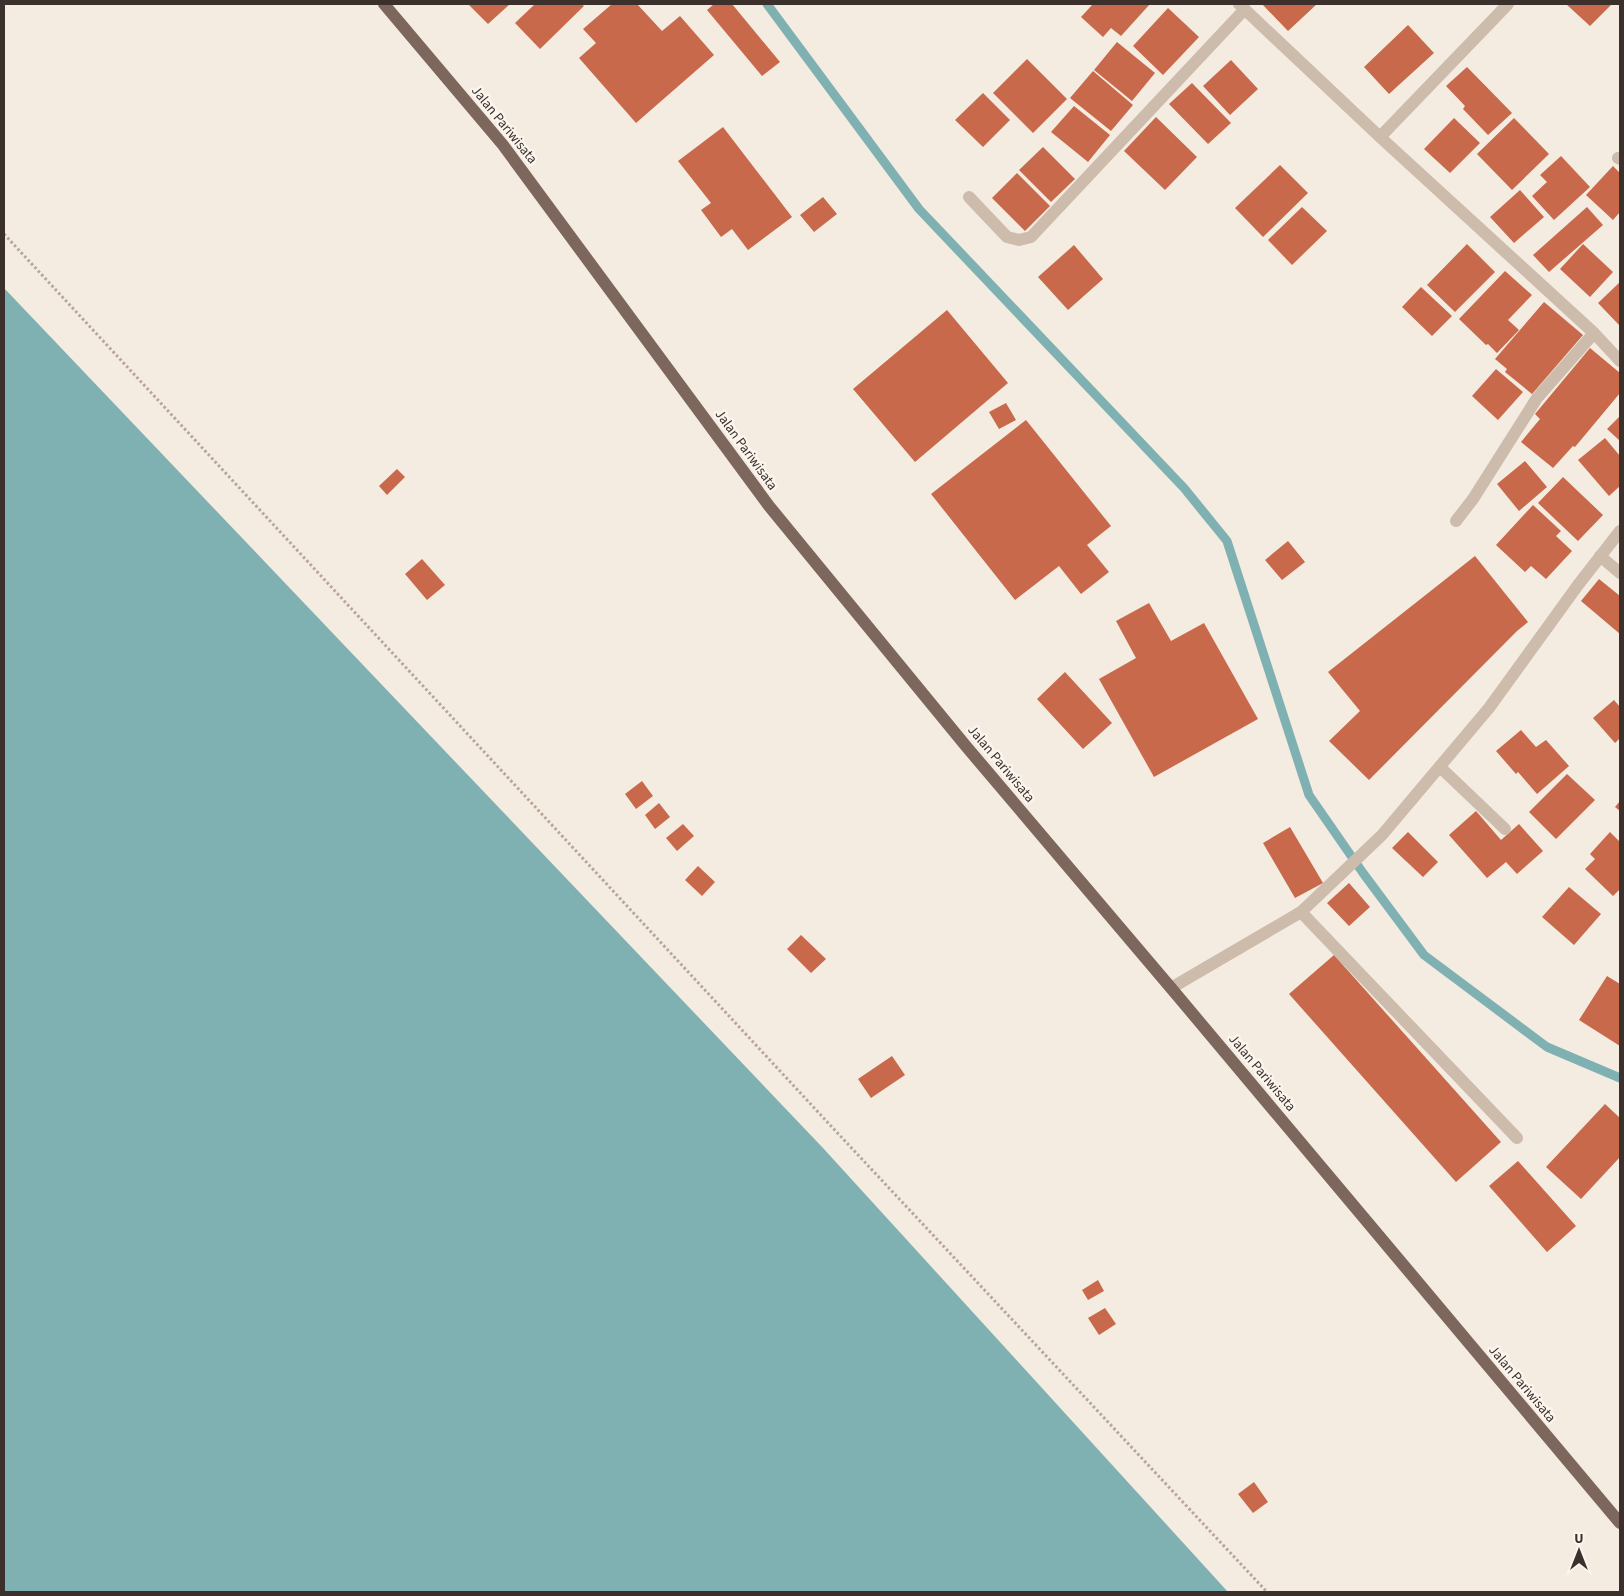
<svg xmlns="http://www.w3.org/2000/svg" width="1624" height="1596" viewBox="0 0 1624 1596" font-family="'Source Sans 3',sans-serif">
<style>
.water{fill:#7fb0b2}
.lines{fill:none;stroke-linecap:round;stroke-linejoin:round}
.stream{stroke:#7fb0b2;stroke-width:9}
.building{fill:#c8694b}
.path{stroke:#b9a596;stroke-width:3;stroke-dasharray:2.5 2.5;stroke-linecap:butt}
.service{stroke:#cdbbac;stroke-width:12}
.minor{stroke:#cdbbac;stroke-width:12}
.primary{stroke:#7d675c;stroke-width:12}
.labels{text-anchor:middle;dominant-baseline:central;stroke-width:5;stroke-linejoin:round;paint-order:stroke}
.street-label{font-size:14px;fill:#3b302b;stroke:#fbf5ee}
</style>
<rect width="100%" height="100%" fill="#f4ebe1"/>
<!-- water -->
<path class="water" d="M4,288L823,1148L1228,1592H4Z"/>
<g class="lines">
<!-- stream -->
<path class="stream" d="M767,4L919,209L1184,488L1227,541L1309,795L1363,873L1424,955L1547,1047L1620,1078"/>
</g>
<!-- building -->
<path class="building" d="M468,4H510L488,24Z
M535,4H581L584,6L540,49L515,23Z
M612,4H637L662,31L680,16L714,55L636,123L579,58L596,43L583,29Z
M714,4H732L780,62L762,76L707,10Z
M1093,4H1150L1121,36L1111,28L1103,37L1081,17Z
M1262,4H1317L1288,31Z
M1566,4H1612L1590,26Z
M1168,8L1199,37L1163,75L1133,46Z
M1408,25L1434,53L1389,94L1364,67Z
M1117,42L1155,73L1132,101L1094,70Z
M1027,59L1067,99L1033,133L993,93Z
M1231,60L1258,89L1230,115L1203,86Z
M1467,67L1512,113L1488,135L1463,109L1465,106L1446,86Z
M1093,71L1133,105L1111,131L1070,98Z
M1192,83L1231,123L1208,144L1169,104Z
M983,93L1010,120L983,147L955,120Z
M1074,106L1110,135L1088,162L1051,132Z
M1156,117L1197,157L1165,190L1124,151Z
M1454,118L1480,143L1450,173L1424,149Z
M1514,118L1549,154L1512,190L1477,154Z
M723,127L792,217L748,250L732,229L721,237L701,210L711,203L678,161Z
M1043,147L1075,179L1051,202L1019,170Z
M1561,156L1590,187L1554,220L1532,196L1547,182L1540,175Z
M1280,165L1308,193L1263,237L1235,208Z
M1613,166L1620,173V212L1613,220L1586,195Z
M1017,173L1050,206L1025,231L992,198Z
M1520,190L1544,217L1514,243L1490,217Z
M823,197L837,214L814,232L800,215Z
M1302,207L1327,231L1292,265L1268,240Z
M1587,207L1603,225L1549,272L1533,255Z
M1467,244L1495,272L1455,312L1427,285Z
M1583,244L1613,272L1590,297L1560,269Z
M1074,245L1103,279L1068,310L1038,277Z
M1505,271L1532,295L1508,320L1519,330L1497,353L1488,344L1486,345L1459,319Z
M1620,282V323L1619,325L1598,303Z
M1421,287L1452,316L1432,336L1402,307Z
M1544,302L1583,335L1532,394L1505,372L1507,369L1495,359Z
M947,310L1008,383L915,462L853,389Z
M1590,348L1620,373V393L1575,447L1573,446L1553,468L1521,442L1540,419L1535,414Z
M1496,369L1523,392L1498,420L1472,396Z
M1006,403L1016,420L999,429L989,412Z
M1620,416V441L1607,429Z
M1026,420L1111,526L1087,545L1109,572L1081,594L1059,566L1015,600L931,494Z
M1605,438L1620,456V486L1609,496L1578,460Z
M1525,461L1547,487L1519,511L1497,484Z
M397,469L405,477L387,495L379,486Z
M1563,477L1603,515L1578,541L1538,503Z
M1533,505L1561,531L1556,536L1572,551L1546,579L1531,566L1525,572L1496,545Z
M1288,541L1305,562L1282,580L1265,560Z
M1475,556L1528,622L1517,631L1369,780L1329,741L1360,711L1328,672Z
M422,559L445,585L427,600L405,574Z
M1599,579L1620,596V634L1581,601Z
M1149,603L1171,641L1204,623L1258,719L1154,777L1099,679L1136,658L1116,621Z
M1065,672L1112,723L1083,749L1037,699Z
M1614,700L1620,707V738L1615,743L1593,718Z
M1521,730L1536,747L1546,740L1569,766L1537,794L1518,772L1516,774L1496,751Z
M1567,774L1595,800L1556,839L1529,812Z
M642,781L653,796L636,809L625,794Z
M1620,801V811L1615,807Z
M659,803L670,817L655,829L645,815Z
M1476,811L1501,840L1519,824L1543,851L1517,874L1506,862L1487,878L1449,835Z
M683,824L694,836L677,851L666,838Z
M1290,827L1323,883L1295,898L1263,843Z
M1408,832L1438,862L1423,877L1392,848Z
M1610,832L1620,842V889L1613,896L1585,869L1595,859L1590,854Z
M698,866L715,882L702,896L685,880Z
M1349,883L1370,907L1349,926L1327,903Z
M1569,887L1601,914L1574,945L1542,917Z
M801,935L826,959L811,973L787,949Z
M1334,955L1501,1142L1456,1182L1289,994Z
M1607,976L1620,984V1046L1579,1020Z
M892,1056L905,1075L871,1098L858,1079Z
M1605,1104L1620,1118V1157L1581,1199L1546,1167Z
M1518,1161L1576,1226L1547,1252L1489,1186Z
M1098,1280L1104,1291L1088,1300L1082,1290Z
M1105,1308L1116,1324L1099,1335L1088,1318Z
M1254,1482L1268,1502L1253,1513L1238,1494Z"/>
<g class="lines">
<!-- path -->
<path class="path" d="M4,234L831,1126L1267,1592"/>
<!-- service -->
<path class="service" d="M1301,912L1517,1138"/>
<!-- minor -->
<path class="minor" d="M1239,4L1380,137L1594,333L1620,361
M1380,137L1508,4
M1618,158L1620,159
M969,197L1007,237L1019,240L1031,237L1245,9
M1456,521L1473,499L1537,398L1594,333
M1600,556L1620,573
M1440,767L1505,829
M1171,988L1301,912L1382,835L1489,708L1578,585L1620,531"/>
<!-- primary -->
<path class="primary" d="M384,4L503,145L769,506L965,745L1171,988L1620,1523"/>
</g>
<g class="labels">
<!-- street labels -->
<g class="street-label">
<text transform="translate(504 125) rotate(51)">Jalan Pariwisata</text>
<text transform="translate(746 450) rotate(54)">Jalan Pariwisata</text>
<text transform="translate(1001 764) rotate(50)">Jalan Pariwisata</text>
<text transform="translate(1262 1073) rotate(50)">Jalan Pariwisata</text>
<text transform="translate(1522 1384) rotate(50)">Jalan Pariwisata</text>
</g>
</g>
<!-- border -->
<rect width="1624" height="1596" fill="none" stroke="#3b302b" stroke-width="10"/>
<!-- north arrow -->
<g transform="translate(1579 1551)" stroke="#fbf5ee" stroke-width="4" paint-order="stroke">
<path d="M0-4L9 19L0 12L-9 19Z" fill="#3b302b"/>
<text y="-8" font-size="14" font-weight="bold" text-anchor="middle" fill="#3b302b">U</text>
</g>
</svg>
